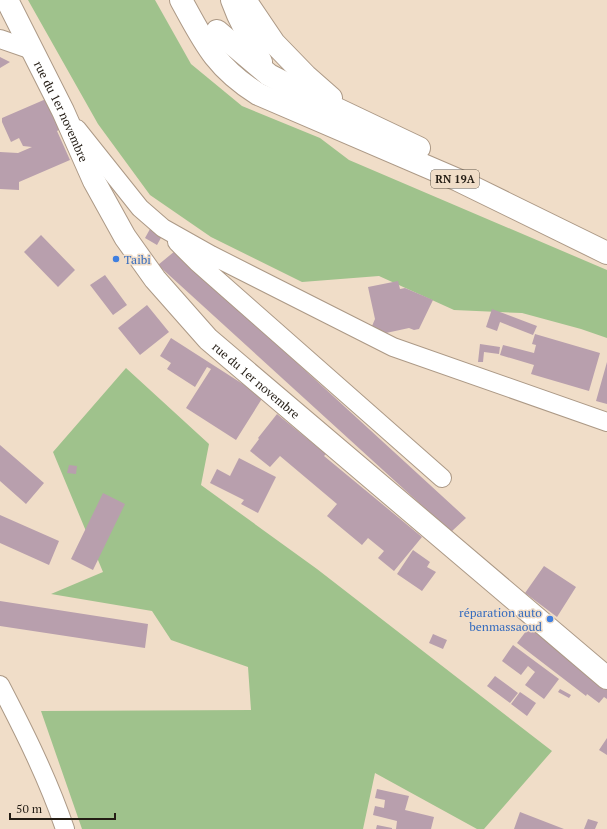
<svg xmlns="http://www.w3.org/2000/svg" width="607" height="829" viewBox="0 0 607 829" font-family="'PT Serif',serif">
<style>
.green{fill:#9fc28c}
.building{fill:#b89fad}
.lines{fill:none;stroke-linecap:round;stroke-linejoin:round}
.minor-casing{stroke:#ac9986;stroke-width:20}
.major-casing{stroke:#ac9986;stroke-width:24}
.minor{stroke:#fff;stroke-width:18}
.major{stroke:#fff;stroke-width:22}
.shop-dot{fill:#3f7fe0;stroke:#f0ddc8;stroke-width:1.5}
.labels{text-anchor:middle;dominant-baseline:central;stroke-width:3;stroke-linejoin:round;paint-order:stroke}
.shield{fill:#f0ddc8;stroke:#61574b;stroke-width:1}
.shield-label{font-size:11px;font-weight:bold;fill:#241d15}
.street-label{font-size:12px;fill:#241d15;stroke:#f0ddc8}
.shop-label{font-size:12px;fill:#366cbe;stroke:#f0ddc8;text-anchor:start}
</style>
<rect width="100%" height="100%" fill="#f0ddc8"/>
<!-- green -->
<path class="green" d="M28,0H155L191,64L242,106L320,138L349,160L607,270V338L581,329L522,313L454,310L379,276L302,282L211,237L150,195L98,124Z
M126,368L209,444L201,485L317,569L552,751L484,829H477L375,773L363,829H82L41,711L251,710L248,667L171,640L152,611L51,594L103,572L53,452Z"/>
<!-- building -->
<path class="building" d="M0,57L10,62L0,68Z
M46,99L61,129L57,131L70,160L19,182V190L0,189V152L18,153L32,147L23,146L19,138L11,142L2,122V118Z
M150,229L162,236L157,245L145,238Z
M41,235L75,270L58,287L24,252Z
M175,251L466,518L451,532L158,265Z
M105,275L127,305L113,315L90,285Z
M398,281L400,289L405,288L433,300L419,329L414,330L409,328L386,333L372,326L375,319L368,287Z
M147,305L169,332L140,355L118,328Z
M492,309L537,326L533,335L500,322L497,331L486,327Z
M535,334L600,353L589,391L531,374L534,365L500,355L503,345L534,353L536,345L532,344Z
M171,338L263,397L236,440L186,408L211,369L207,367L195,387L167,369L171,363L160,356Z
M480,344L500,347L499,354L484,352L483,362H478Z
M607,362V404L596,401Z
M277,414L326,454L324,456L422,537L394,571L378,558L384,551L368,538L362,545L327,516L337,504L280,456L270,467L250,451L259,439L258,438Z
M0,445L44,483L26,504L0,481Z
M239,458L276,477L258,513L241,504L244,500L210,483L217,469L230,476Z
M69,465L77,466L76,474L67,473Z
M103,493L125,504L93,570L71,559Z
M0,515L59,541L49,565L0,543Z
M413,550L430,562L427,567L436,572L422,591L397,574Z
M544,566L576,587L557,617L525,593Z
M0,601L148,624L145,648L0,626Z
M530,626L607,684V699L604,697L599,703L587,694L586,696L517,643Z
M433,634L447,640L443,649L429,643Z
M513,645L559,679L544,699L525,685L535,672L528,666L521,675L502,661Z
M495,676L518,693L510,703L487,686Z
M560,689L571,695L569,698L558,692Z
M520,692L536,703L527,716L511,704Z
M607,738V755L599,750Z
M377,789L409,796L405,810L434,817L431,829H396L397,821L373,815L375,806L384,808L385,800L375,798Z
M520,812L564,829H514Z
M588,819L598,822L595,829H584Z
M377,825L392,828V829H376Z"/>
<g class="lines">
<!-- minor casing -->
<g class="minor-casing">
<path id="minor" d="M0,39L32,50
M77,129L140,208L163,228L211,255L393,347L607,422
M177,242L197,262L442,478
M0,685C24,731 48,779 65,829"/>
</g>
<!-- major casing -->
<g class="major-casing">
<g id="major">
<path id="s1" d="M7,0L63,111L94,181L125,237L155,279L208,339L607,678"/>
<path d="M181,0C204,42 215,67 258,94L458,180L607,253"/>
<path d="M232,0L238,15L261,62"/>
<path d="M245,0L274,43L306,76L331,98"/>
<path d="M217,31L269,75L318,100L419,148"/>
</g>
</g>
<!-- minor -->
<use href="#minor" class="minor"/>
<!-- major -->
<use href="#major" class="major"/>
</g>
<!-- markers -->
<g class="shop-dot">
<circle cx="116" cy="259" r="4"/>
<circle cx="550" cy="619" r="4"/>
</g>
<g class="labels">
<!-- shield labels -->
<rect class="shield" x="431" y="170" width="48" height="18" rx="3"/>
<g class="shield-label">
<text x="455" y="179">RN 19A</text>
</g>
<!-- street labels -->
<g class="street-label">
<text stroke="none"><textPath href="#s1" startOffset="124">rue du 1er novembre</textPath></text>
<text stroke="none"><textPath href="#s1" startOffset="460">rue du 1er novembre</textPath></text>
</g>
<!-- shop labels -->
<g class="shop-label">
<text x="124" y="259">Taibi</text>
<text x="542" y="612" text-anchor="end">réparation auto<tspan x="542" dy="14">benmassaoud</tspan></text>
</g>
</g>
<!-- scale -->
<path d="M10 813v6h105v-6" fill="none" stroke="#241d15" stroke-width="2"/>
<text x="16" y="813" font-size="12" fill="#241d15" stroke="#f0ddc8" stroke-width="3" paint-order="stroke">50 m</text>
</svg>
